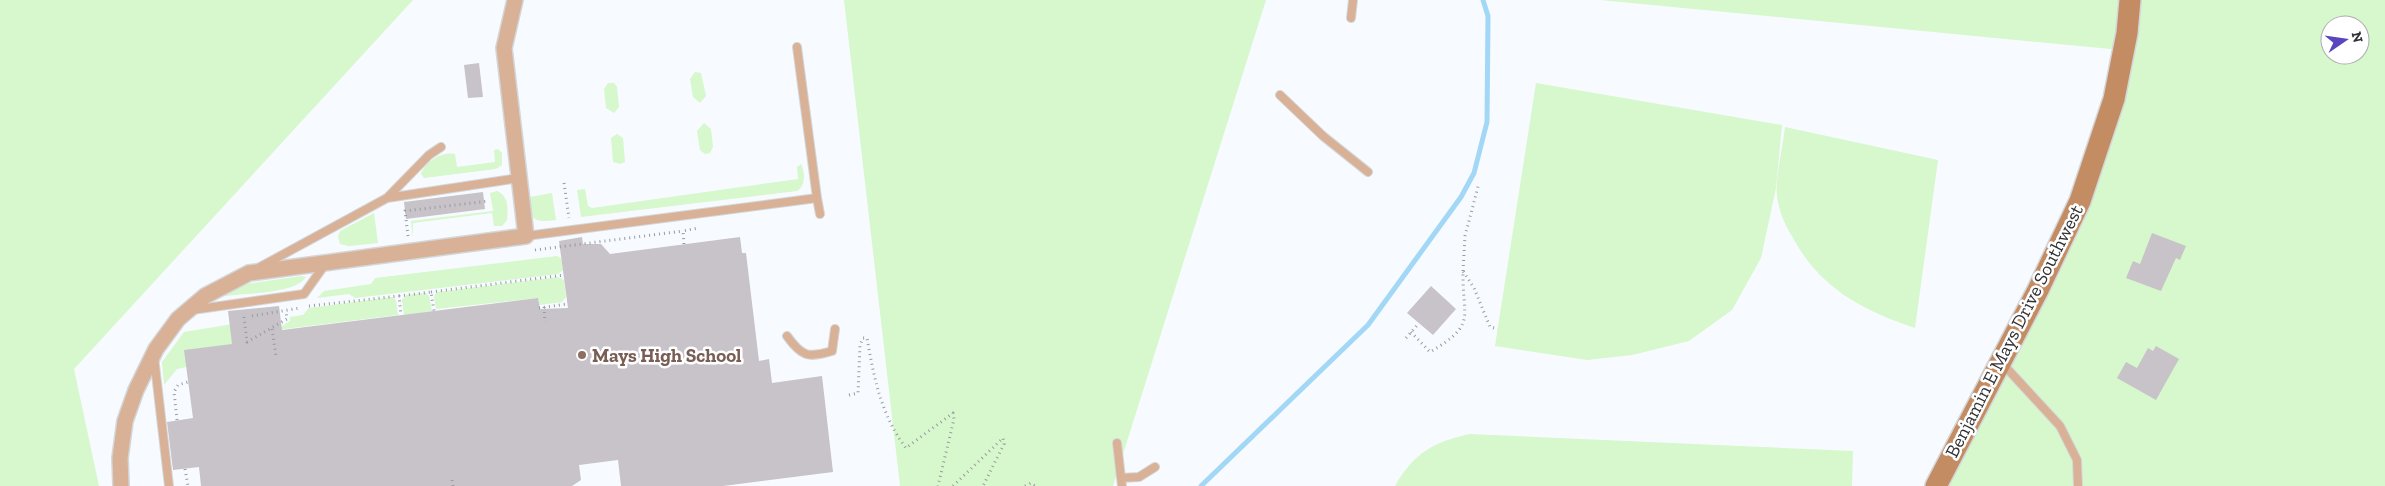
<svg xmlns="http://www.w3.org/2000/svg" width="2385" height="486" viewBox="0 0 2385 486" font-family="'Zilla Slab',serif">
<style>
.green{fill:#d7f7cc;fill-rule:evenodd}
.lines{fill:none;stroke-linecap:round;stroke-linejoin:round}
.stream{stroke:#a2d7f6;stroke-width:5}
.building{fill:#c7c3c8}
.lane-casing{stroke:#d3d7da;stroke-width:10}
.street-casing{stroke:#d3d7da;stroke-width:18}
.secondary-casing{stroke:#d3d7da;stroke-width:24}
.path{stroke:#999b9f;stroke-width:3;stroke-dasharray:1 4;stroke-linecap:butt}
.lane{stroke:#d8b196;stroke-width:8}
.street{stroke:#d8b196;stroke-width:15}
.secondary{stroke:#c48c63;stroke-width:21}
.education-dot{fill:#8d6e63;stroke:#fff;stroke-width:2}
.labels{text-anchor:middle;dominant-baseline:central;stroke-width:5;stroke-linejoin:round;paint-order:stroke}
.street-label{font-size:19px;fill:#303134;stroke:#fff}
.education-label{font-size:19px;font-weight:bold;fill:#785e54;stroke:#fff;text-anchor:start}
</style>
<rect width="100%" height="100%" fill="#f7fbff"/>
<!-- green -->
<path class="green" d="M0,0H413L74,369L99,486H0Z
M844,0H1266L1113,486H900Z
M1600,0H2385V486H1929L2072,231L2121,50ZM2330,25H2360V55H2330Z
M695,72L701,73L706,96L700,103L693,97L690,79Z
M608,83H614L617,87L619,107L614,113L606,108L604,89Z
M1536,83L1782,125L1776,188L1761,258L1732,310L1689,341L1632,355L1587,360L1495,346Z
M704,123L711,129L713,147L710,153L705,154L700,150L697,131Z
M1785,127L1938,160L1915,328C1862,310 1821,289 1793,238C1785,225 1779,212 1777,196C1775,179 1783,146 1785,127Z
M617,134L623,138L625,162L620,164L613,162L611,138Z
M498,149L502,153V165L496,169L424,178L421,174C425,162 442,151 455,154L457,167L495,162L494,150Z
M801,164C805,172 806,186 797,191L581,217L577,190L585,189L588,206L592,208L798,179L797,167Z
M497,191C509,196 508,209 507,220L502,226H494L492,213L413,223V238L411,221L493,211L490,193Z
M552,193L556,220C535,223 528,221 530,197Z
M374,213L378,243L349,246L340,244L338,237L340,231Z
M557,256L561,258L563,270L558,274L355,298L349,294L317,298L324,291L371,284L375,278Z
M302,276L306,277C295,294 246,293 226,296L225,294L245,284Z
M559,277L564,280L566,297L562,302L539,305L538,298L436,309L434,296L437,292Z
M426,293L429,296L432,311L404,315L402,300L406,295Z
M392,297L396,300L398,315L276,330L290,321V317L303,315L309,308Z
M233,324L239,344L186,367L177,369L164,385L162,362L184,332Z
M1470,434L1853,451L1852,486H1395C1414,453 1433,442 1470,434Z"/>
<g class="lines">
<!-- stream -->
<path class="stream" d="M1201,486L1368,325L1461,197L1474,173L1487,122L1488,16L1483,0"/>
</g>
<!-- building -->
<path class="building" d="M479,63L483,97L468,98L464,65Z
M483,192L485,209L406,219L404,202Z
M2152,233L2186,246L2180,260L2176,258L2161,291L2126,278L2133,261L2140,264Z
M582,237L583,244H601L610,254L740,237L742,253H746L759,361L769,359L772,383L822,376L833,472L723,486H621L618,460L579,465L581,480L572,486H201L199,467L173,470L167,422L193,418L184,350L232,344L228,311L279,306L282,330L538,298L540,309L568,308L559,241Z
M1431,286L1456,309L1433,335L1407,313Z
M2156,346L2179,359L2156,400L2117,378L2126,362L2137,368L2148,348L2153,351Z"/>
<g class="lines">
<!-- lane casing -->
<g class="lane-casing">
<path id="lane" d="M1351,18L1353,0
M1280,95L1323,136L1368,172
M387,198L429,155L441,147
M817,198L820,214
M526,236L817,198L797,47
M260,267L387,198L519,178
M192,310L304,294L326,263
M787,336C802,357 808,358 832,351L835,329
M154,357L169,486
M2002,363L2060,426L2077,460L2078,486
M1117,443L1121,478
M1122,486L1121,478L1139,477L1155,467"/>
</g>
<!-- street casing -->
<g class="street-casing">
<path id="street" d="M121,486L120,458L125,421L136,390L156,349L178,319L205,296L249,273L526,236L504,48L515,0"/>
</g>
<!-- secondary casing -->
<g class="secondary-casing">
<path id="secondary" d="M1936,486L2038,290L2080,201L2114,99L2127,33L2130,0"/>
</g>
<!-- path -->
<path class="path" d="M564,183L569,218
M408,236L405,211L489,201
M684,244L683,231L698,228
M535,250L683,231
M1463,271L1465,236L1479,183
M431,292L564,275
M399,296L431,292L434,311
M309,306L399,296L401,315
M544,307L545,322
M539,308L567,304
M252,316L300,308
M244,317L247,342L287,319L286,312
M272,329L276,356
M1411,332L1430,352C1478,324 1462,318 1463,271L1474,288L1490,327L1498,329
M1406,338L1419,323
M849,395L858,393L860,345L863,338H867C874,378 881,415 906,448L953,413L954,419L938,486
M177,420L174,392L178,385L188,382
M185,469L188,486
M452,480L453,486
M953,486L1003,438L1004,444L983,486
M1025,486L1031,483L1035,486"/>
<!-- lane -->
<use href="#lane" class="lane"/>
<!-- street -->
<use href="#street" class="street"/>
<!-- secondary -->
<use href="#secondary" class="secondary"/>
</g>
<!-- markers -->
<circle class="education-dot" cx="582" cy="355" r="5"/>
<g class="labels">
<!-- street labels -->
<g class="street-label">
<text transform="translate(2014 331) rotate(-63)">Benjamin E Mays Drive Southwest</text>
</g>
<!-- education labels -->
<g class="education-label">
<text x="592" y="355">Mays High School</text>
</g>
</g>
<!-- north arrow -->
<g transform="translate(2345 40) rotate(77)"><circle r="24" fill="#ffffff" stroke="#acadae"/>
<path d="M0-4L9 19L0 12L-9 19Z" fill="#5746be"/>
<text y="-8" font-size="14" font-weight="bold" text-anchor="middle" fill="#303134">N</text>
</g>
</svg>
